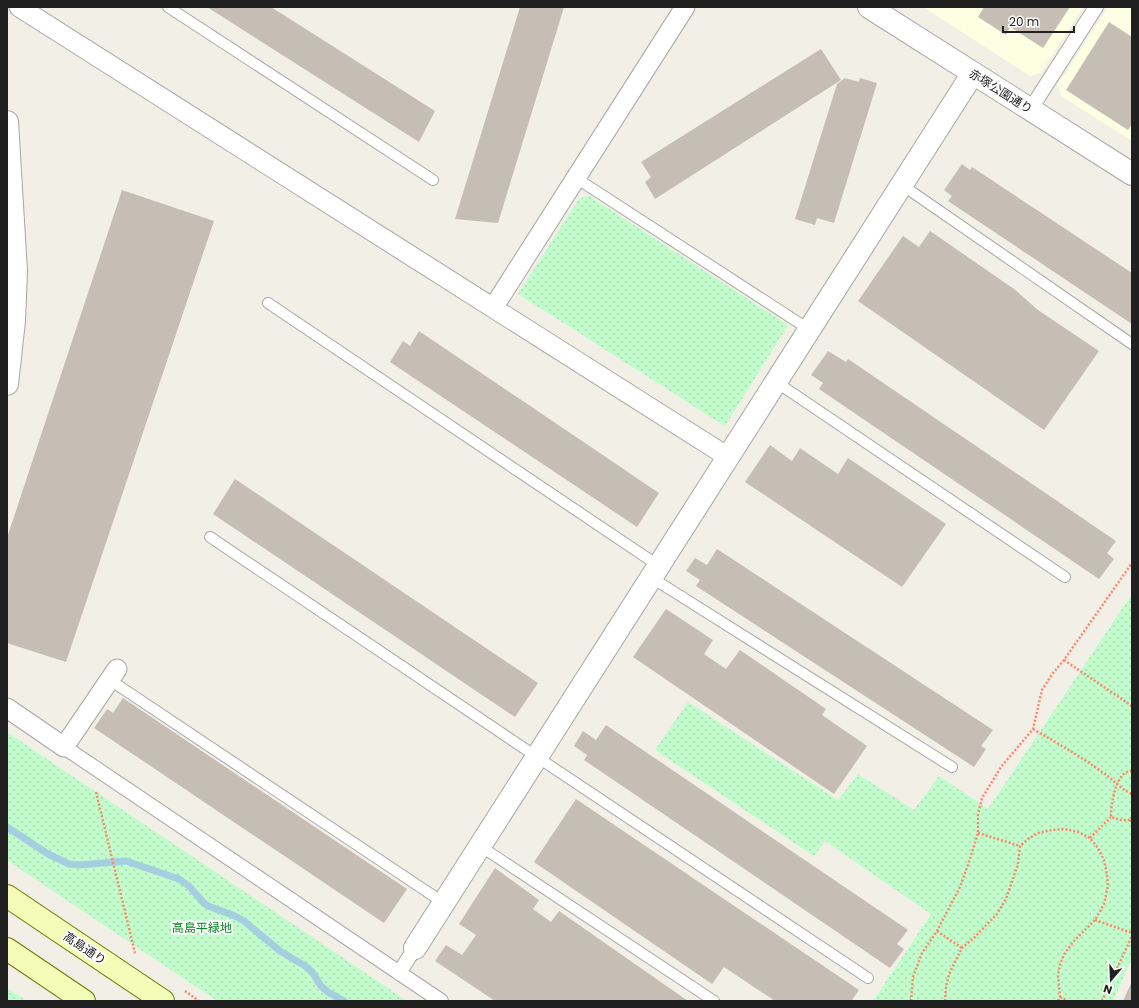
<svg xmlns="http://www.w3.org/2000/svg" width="1139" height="1008" viewBox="0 0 1139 1008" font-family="Poppins,'Noto Sans JP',sans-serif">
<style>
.education{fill:#fcffe1}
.park{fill:url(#park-dots)}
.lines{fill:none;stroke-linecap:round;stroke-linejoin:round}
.stream{stroke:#a5cee1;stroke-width:7}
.building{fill:#c6beb5}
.service-casing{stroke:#a7a7a7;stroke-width:12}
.pedestrian-casing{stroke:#a7a7a7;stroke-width:16}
.minor-casing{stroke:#a7a7a7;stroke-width:21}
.tertiary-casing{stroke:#a7a7a7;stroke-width:24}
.secondary-casing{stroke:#657e00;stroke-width:24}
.path{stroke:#ff8769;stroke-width:2.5;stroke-dasharray:2 2;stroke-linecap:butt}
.service{stroke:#fff;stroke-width:10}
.pedestrian{stroke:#fff;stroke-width:14}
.minor{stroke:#fff;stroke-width:19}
.tertiary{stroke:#fff;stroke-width:22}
.secondary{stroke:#f3fdb8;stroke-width:22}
.labels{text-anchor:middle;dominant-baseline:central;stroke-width:4;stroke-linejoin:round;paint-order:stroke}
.street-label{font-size:12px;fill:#202020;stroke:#fff}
.park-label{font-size:12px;fill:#06871c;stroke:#fff}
</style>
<defs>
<pattern id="park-dots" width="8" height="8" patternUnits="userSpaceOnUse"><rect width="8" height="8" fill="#c2fccc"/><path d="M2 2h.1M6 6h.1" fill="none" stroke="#a6d8af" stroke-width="1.8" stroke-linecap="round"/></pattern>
</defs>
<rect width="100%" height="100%" fill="#f1efe6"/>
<!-- education -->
<path class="education" d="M923,7H1083L1041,73L1030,76Z
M1108,7H1132V141L1061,96L1058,84Z"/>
<!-- park -->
<path class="park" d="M589,196L788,325L725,426L518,294L579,199Z
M1132,594V958L1113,1001H873L931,914L825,841L814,856L655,750L688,702L838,800L858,774L914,810L939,776L988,809Z
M7,732L407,1001H217L7,860Z
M7,988L27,1001H7Z"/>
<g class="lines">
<!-- stream -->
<path class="stream" d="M7,827L48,854L69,864L79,865L126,861L179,879L189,886L203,902L208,906L235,916L244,921L280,951L305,966L312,972L321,986L328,992L344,1001"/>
</g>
<!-- building -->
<path class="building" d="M207,7H271L435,111L419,142Z
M520,7H564L498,223L455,219Z
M984,7H1070L1043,48L1010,27L1006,35L978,17Z
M1109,22L1132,37V124L1128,130L1066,90Z
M821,49L841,80L655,199L645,182L651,177L641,162Z
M845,78L859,82L860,78L877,83L834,223L817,218L815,225L795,219L837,84Z
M962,164L970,170L972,167L1132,273V324L948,201L952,196L944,190Z
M122,190L214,221L66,662L7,643V538Z
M930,231L1014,289L1038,310L1099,351L1044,430L858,301L903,236L919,247Z
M419,331L659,493L637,527L390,362L403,341L410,346Z
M828,351L846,362L848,359L1116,541L1107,553L1114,559L1099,579L819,389L823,383L811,375Z
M770,445L792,461L800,448L838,474L848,458L946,524L902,587L745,482Z
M235,479L538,683L515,717L213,514Z
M717,549L993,730L981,746L986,749L974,767L696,586L700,580L686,571L695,558L707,565Z
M666,609L713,640L704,654L726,669L740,650L826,709L822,715L867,746L834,794L633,657Z
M123,698L407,889L384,923L94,728L107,709L113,713Z
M606,725L908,930L897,944L904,949L890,968L584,760L587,755L574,746L583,731L596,740Z
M576,799L859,990L852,1000L854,1001H775L724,967L712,984L534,862Z
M495,868L539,900L533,909L551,922L559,911L688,1001H495L435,961L446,945L462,955L476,935L459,924Z
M1132,981V1001H1123Z"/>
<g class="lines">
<!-- service casing -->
<g class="service-casing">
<path id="service" d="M168,7L433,180
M576,178L810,330
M902,185L1132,344
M268,303L659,566
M776,382L1065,577
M210,537L537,757L868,978
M652,578L952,767
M110,680L444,903
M480,846L714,1001"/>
</g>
<!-- pedestrian casing -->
<g class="pedestrian-casing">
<path id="pedestrian" d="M1030,110L1096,7
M64,747L441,1001
M399,973L415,948"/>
</g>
<!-- minor casing -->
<g class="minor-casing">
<path id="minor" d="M19,7L728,457
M493,308L685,7
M7,708L64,747L117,669"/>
</g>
<!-- tertiary casing -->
<g class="tertiary-casing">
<path id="tertiary" d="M869,7L1132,174
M7,122L16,271L14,321L7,384
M415,948L973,73"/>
</g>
<!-- secondary casing -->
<g class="secondary-casing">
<path id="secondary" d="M7,896L163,1001
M7,949L84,1001"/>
</g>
<!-- path -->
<path class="path" d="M1064,660L1132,706
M1033,729C1057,743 1080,756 1102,772C1113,779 1120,789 1132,794
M1132,771C1128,771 1123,773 1121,777C1114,787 1111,805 1111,817L1121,820H1130L1132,817
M96,792L135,953
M1130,820L1132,824
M978,833L1020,846
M1090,838L1111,817
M1095,920L1132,933
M937,931L962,948
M185,991L199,1001
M1060,997L1068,1001
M911,1001L913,977L922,953L937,931L960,887L969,862L978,833V814L982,798L1001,767L1033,729L1042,690L1053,673L1064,660L1132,563
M945,1001L946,987L949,974L962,948L975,937L997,914L1006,899L1018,864L1020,846L1028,839L1038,833L1052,830L1064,829L1078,832L1090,838L1098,848L1104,860L1107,874L1108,886L1104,904L1095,920L1074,941L1065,953L1060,964L1058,976L1060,997L1058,1001
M1102,1001L1132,936"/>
<!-- service -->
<use href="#service" class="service"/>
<!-- pedestrian -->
<use href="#pedestrian" class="pedestrian"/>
<!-- minor -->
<use href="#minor" class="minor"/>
<!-- tertiary -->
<use href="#tertiary" class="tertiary"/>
<!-- secondary -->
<use href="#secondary" class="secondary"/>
</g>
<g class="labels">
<!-- street labels -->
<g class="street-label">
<text transform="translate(1001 91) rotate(32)">赤塚公園通り</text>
<text transform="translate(85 948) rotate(34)">高島通り</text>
</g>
<!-- park labels -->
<g class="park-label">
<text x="202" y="927">高島平緑地</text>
</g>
</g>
<!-- border -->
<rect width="1139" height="1008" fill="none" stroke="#202020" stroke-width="16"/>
<!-- north arrow -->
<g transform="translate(1111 980) rotate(199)" stroke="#ffffff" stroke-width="3" paint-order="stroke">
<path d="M0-3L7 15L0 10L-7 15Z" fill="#202020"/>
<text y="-6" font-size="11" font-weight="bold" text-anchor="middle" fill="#202020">N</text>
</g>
<!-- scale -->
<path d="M1003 26v6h71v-6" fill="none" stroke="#202020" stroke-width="2"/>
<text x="1009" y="26" font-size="12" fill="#202020" stroke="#ffffff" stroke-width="3" paint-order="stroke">20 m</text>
</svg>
